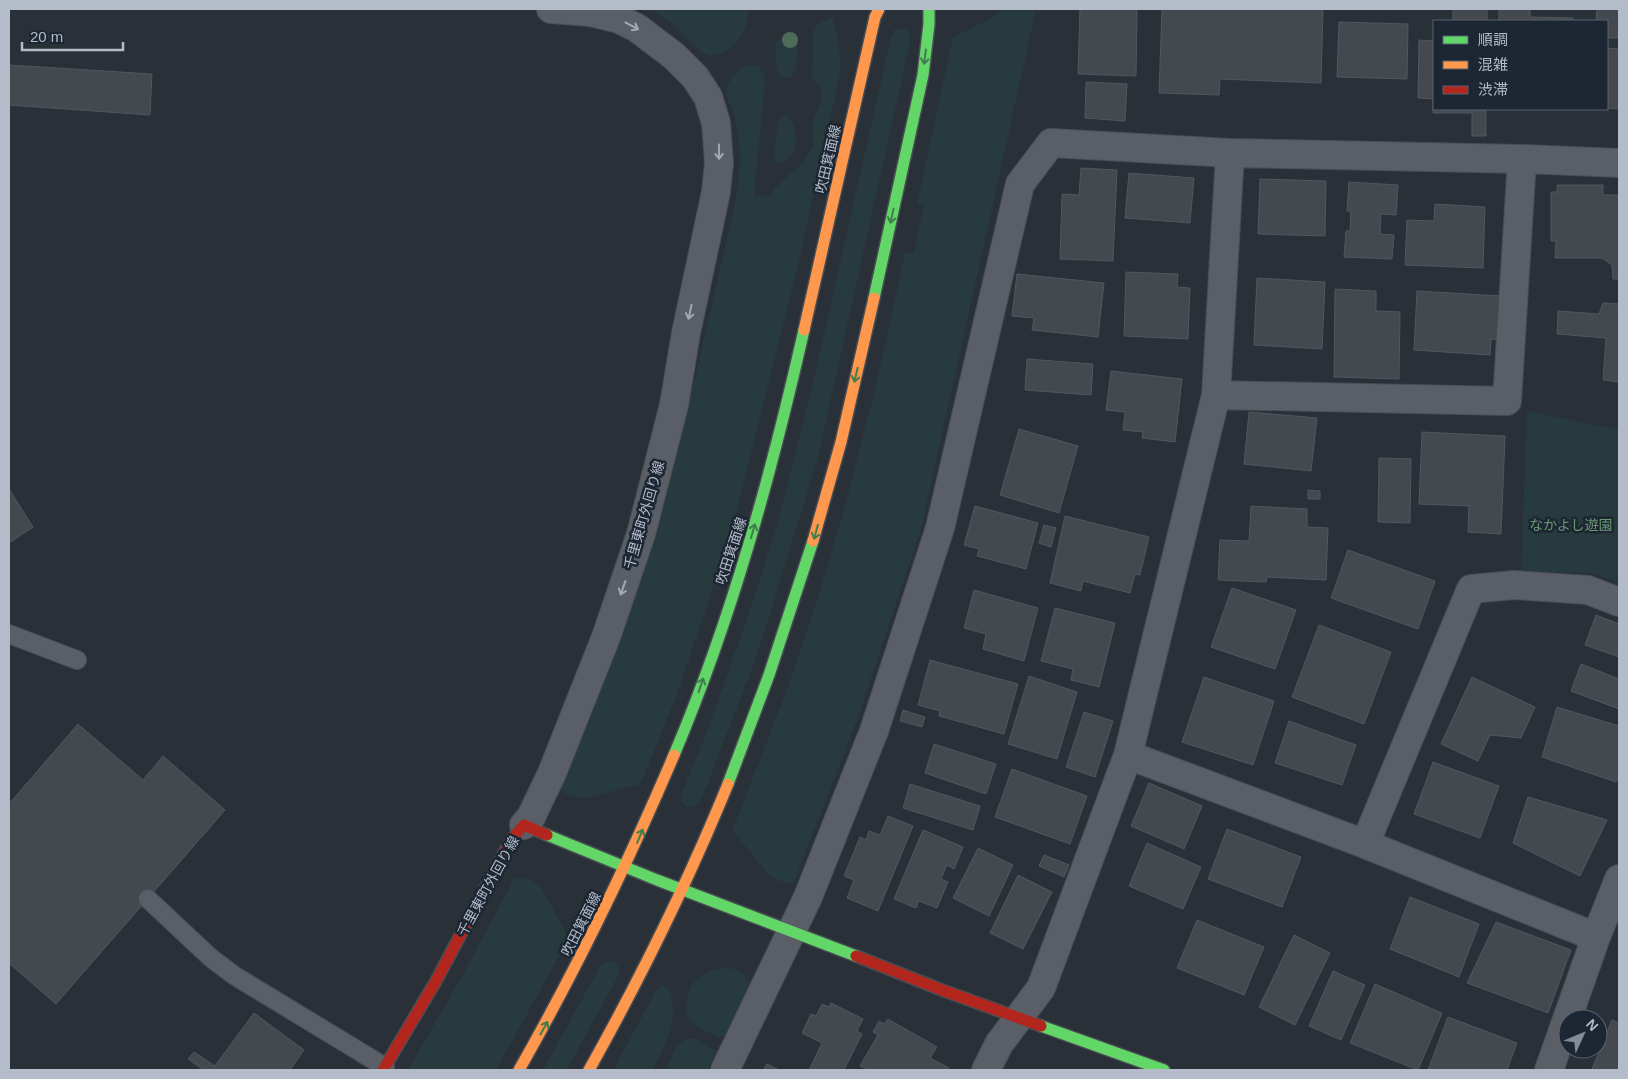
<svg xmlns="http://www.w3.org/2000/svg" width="1628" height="1079" viewBox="0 0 1628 1079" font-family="Arial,'Noto Sans JP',sans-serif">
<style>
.green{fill:#273a3e}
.building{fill:#444950;stroke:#52575f}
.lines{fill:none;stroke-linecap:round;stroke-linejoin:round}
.lane-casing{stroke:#484c53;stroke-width:20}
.street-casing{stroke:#484c53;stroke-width:30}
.fast-casing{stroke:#484c53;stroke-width:14}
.slow-casing{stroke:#484c53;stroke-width:14}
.jam-casing{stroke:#484c53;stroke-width:14}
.lane{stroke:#5a5e66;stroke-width:18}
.street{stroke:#5a5e66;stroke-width:28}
.fast{stroke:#63d668;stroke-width:11}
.slow{stroke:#ff974d;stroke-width:11}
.jam{stroke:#b3261e;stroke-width:11}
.tree{fill:#4e6a5a}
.oneway{stroke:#a2a9b5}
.oneway2{stroke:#407e4e}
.labels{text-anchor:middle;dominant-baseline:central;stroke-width:5;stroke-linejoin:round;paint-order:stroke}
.street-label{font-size:14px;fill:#b4bcc9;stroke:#1d2633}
.park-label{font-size:14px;fill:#6b9a76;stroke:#1d2633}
</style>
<rect width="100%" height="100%" fill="#2a3038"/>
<!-- green -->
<path class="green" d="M650,9H747C751,32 732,54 709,56L699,50L674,25Z
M1002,9H1036L921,529L856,723L800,866L797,877L794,882C784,884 775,880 767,873L734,832L733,829L784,697L811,620L845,506L877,382L905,253H914L924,205L917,204L953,37L992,18Z
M832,17L838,40L841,69L797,270L731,534L678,692L641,783L638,785C609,788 583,810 556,787L659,512L690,400L735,204C741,174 742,144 734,114C732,106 724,96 726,88C733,75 741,61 758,66L761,69L765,80L754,197L771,196L775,188L802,163L812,149L814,142L813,121L822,99L820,87L812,77L813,32L818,24Z
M895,29L907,30L911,38L818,457L773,604L748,679L702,798L696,806L687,807L681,802L682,793L708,729L728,672L755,596L779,518L814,379L891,37Z
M790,34L796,35L798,39L796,68L791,77L782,78L777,70L775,44L778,40Z
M783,115H786C801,127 800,161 777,163L774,160L778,121Z
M1527,411L1619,430V583L1593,573L1521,572Z
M515,877L531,880L541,887L569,938L496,1070H408L465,971Z
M608,961L616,963L619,969V974L568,1068L567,1070H543L601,965Z
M725,967C737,969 745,973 750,985L724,1036L720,1037C710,1033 693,1027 688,1016C685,1012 687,1005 687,1000C689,979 706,971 725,967Z
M663,985L670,990C679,1022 666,1042 653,1070H613L657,989L660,986Z
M691,1038L696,1039L717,1051L707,1070H666C672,1057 675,1042 691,1038Z"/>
<!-- building -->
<path class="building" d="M1080,9H1137L1136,76L1078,74Z
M1162,9H1323L1321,83L1220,79L1219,95L1159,93Z
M1453,9H1487V21H1453Z
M1499,9H1530V17L1573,18V21H1499Z
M1597,9H1619V38H1607V21H1596Z
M1339,22L1408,24L1407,79L1337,77Z
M1419,40L1434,41V109H1486V136H1472V113H1433V99L1418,98Z
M1607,48L1619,49V109L1607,108Z
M9,65L152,74L150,115L9,105Z
M1086,82L1127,84L1125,121L1085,118Z
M1081,168L1117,170L1113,261L1060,259L1062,194L1079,195Z
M1129,173L1194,178L1190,223L1125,218Z
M1260,179L1326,181L1325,236L1258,234Z
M1349,182L1398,185L1396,215L1381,214L1380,234L1394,235L1392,259L1344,257L1346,231H1350L1351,211H1347Z
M1557,185H1603V195H1619V279H1613L1612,265L1602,258H1555L1556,241H1551V192H1557Z
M1435,204L1485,207L1483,268L1405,265L1407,220L1434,221Z
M1126,272L1178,274L1177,287L1190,288L1188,339L1124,336Z
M1017,274L1104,283L1098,337L1032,330L1034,318L1012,316Z
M1257,278L1325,282L1322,349L1254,345Z
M1335,289L1376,291V311L1400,312L1399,379L1334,377Z
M1417,291L1501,296L1499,340L1491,339L1490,355L1414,350Z
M1603,303L1619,304V382L1603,380L1606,338L1557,334L1558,311L1599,314Z
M1027,359L1093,364L1091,395L1025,390Z
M1111,371L1182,379L1175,442L1142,438L1143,432L1123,430L1125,412L1106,410Z
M1249,412L1317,418L1311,471L1244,464Z
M1019,429L1078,446L1059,513L1000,495Z
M1422,432L1505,436L1501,534L1468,532L1469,506L1419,504Z
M1379,458L1411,459L1410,523L1378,522Z
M9,489L33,527L9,543Z
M1308,490L1320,491V499H1308Z
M975,506L1038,523L1026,569L977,556L979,549L964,545Z
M1251,506L1307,509V527L1328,528L1326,580L1267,577L1266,582L1218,580L1220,540L1249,541Z
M1065,516L1149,537L1140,575L1135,574L1130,593L1083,581L1081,591L1050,583Z
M1044,525L1056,528L1051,547L1039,543Z
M1348,550L1435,581L1418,629L1331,598Z
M1232,588L1296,610L1275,669L1211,647Z
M974,590L1038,608L1024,661L983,649L986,634L964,628Z
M1055,608L1115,623L1099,687L1071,680L1073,669L1041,661Z
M1596,615L1619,624V657L1585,645Z
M1319,625L1391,652L1364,724L1292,697Z
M930,660L1018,684L1004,734L939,716L940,711L918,705Z
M1581,664L1619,679V709L1571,691Z
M1029,676L1077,692L1057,759L1008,744Z
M1204,677L1274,701L1253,765L1182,742Z
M1472,677L1535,707L1521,738L1490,735L1478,761L1441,744Z
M1557,707L1619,726V775L1616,782L1542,757Z
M903,710L925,717L922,727L900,721Z
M1084,712L1113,721L1095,777L1066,767Z
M1289,721L1356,745L1342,785L1275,763Z
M78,724L143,780L163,756L225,810L56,1004L9,963V804Z
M934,744L996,764L986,794L925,773Z
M1433,762L1499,786L1480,838L1414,814Z
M1012,769L1087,796L1070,844L995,817Z
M1149,783L1202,806L1184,849L1131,826Z
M910,784L980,806L973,830L903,808Z
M1528,797L1607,820L1580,876L1513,843Z
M888,816L913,826L878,911L847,898L854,880L844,876L860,837L866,840L869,831L880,835Z
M1227,829L1301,857L1282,907L1208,879Z
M923,830L963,847L954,869L947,865L941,879L948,882L937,908L919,901L916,908L894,899Z
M1147,843L1201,867L1183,909L1129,886Z
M978,848L1013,865L989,916L953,898Z
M1044,855L1069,865L1064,877L1039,866Z
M1018,875L1052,892L1023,949L990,933Z
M1410,897L1479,924L1459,977L1390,949Z
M1197,920L1264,947L1244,995L1177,968Z
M1496,922L1571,950L1548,1013L1467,983Z
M1294,935L1330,953L1295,1025L1259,1007Z
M1333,971L1365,985L1341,1040L1309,1026Z
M1375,984L1442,1013L1418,1070L1350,1043Z
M831,1003L863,1019L857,1031L862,1034L844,1070H809L822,1043L802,1033L811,1014L816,1016L822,1004L829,1007Z
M254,1013L304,1050L290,1070H204L188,1059L194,1052L215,1066Z
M1448,1017L1517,1043L1507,1070H1428Z
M888,1019L937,1047L930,1058L949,1068L948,1070H868L860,1066L878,1035L873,1032L879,1021L884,1024Z
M1612,1020L1619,1023V1070H1595L1592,1069Z
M767,1064L779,1070H763Z"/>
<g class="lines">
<!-- lane casing -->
<g class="lane-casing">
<path id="lane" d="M9,634L77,660
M148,899L211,958L235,976L385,1067"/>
</g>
<!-- street casing -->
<g class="street-casing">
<path id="street" d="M1216,395L1507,401L1522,159
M1128,755L1365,844L1596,937
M524,825L531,817L552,773L606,637L641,534L674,405L686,333L716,192L719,163L716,123L708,97L695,77L674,56L637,28L619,19L590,12L551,9
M1365,844L1471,589L1514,585L1588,590L1619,602
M725,1070L808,897L874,731L940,528L1020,184L1051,143L1230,153L1522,159L1619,163
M986,1070L999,1044L1041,988L1128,755L1216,395L1230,153
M1549,1070L1596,937L1619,879"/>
</g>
<!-- fast casing -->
<g class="fast-casing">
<path id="fast" d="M874,298L923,75L929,24V9
M674,755C732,618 771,475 804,330
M728,784L769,675L813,541
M547,835L657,880L856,956
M1041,1026L1164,1070"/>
</g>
<!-- slow casing -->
<g class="slow-casing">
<path id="slow" d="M804,330L875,17L879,9
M813,541L841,442L874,298
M519,1070C577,968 628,863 674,755
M589,1070C641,977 688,882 728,784"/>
</g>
<!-- jam casing -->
<g class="jam-casing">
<path id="jam" d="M856,956L942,990L1041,1026
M383,1070L436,981L511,840L524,825L547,835"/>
</g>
<!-- lane -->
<use href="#lane" class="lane"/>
<!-- street -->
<use href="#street" class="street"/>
<!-- fast -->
<use href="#fast" class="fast"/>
<!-- slow -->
<use href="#slow" class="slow"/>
<!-- jam -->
<use href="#jam" class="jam"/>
</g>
<!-- trees -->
<circle class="tree" cx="790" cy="40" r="8"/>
<!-- one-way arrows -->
<defs><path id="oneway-shaft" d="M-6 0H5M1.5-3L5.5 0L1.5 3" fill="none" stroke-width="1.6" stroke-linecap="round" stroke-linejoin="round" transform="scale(1.25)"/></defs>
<g class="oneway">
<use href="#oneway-shaft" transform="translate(632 26) rotate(28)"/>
<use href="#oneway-shaft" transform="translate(719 152) rotate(89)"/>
<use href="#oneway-shaft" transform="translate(690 312) rotate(102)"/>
<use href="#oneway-shaft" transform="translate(623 588) rotate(109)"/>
</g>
<g class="oneway2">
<use href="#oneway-shaft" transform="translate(925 57) rotate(97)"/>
<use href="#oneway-shaft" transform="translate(892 216) rotate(102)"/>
<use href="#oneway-shaft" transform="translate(856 375) rotate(103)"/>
<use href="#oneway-shaft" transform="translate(753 531) rotate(-74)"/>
<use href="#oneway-shaft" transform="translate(816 532) rotate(105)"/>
<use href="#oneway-shaft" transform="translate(701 685) rotate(-71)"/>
<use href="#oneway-shaft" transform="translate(640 836) rotate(-67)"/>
<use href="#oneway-shaft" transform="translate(544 1028) rotate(-61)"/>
</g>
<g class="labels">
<!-- street labels -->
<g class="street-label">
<text transform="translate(828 159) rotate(-77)">吹田箕面線</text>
<text transform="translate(644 515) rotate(-74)">千里東町外回り線</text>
<text transform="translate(731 551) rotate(-72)">吹田箕面線</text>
<text transform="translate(488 886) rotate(-61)">千里東町外回り線</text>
<text transform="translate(581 924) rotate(-63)">吹田箕面線</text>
</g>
<!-- park labels -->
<g class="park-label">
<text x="1571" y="525">なかよし遊園</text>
</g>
</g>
<!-- border -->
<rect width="1628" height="1079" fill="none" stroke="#b4bcc9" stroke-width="20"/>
<!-- legend -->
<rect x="1433" y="20" width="175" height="90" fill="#1d2633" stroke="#59626f"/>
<rect x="1443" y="36" width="25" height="8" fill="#63d668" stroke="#59626f"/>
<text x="1478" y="45" font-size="15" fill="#b4bcc9">順調</text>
<rect x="1443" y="61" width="25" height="8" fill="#ff974d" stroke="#59626f"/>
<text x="1478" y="70" font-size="15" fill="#b4bcc9">混雑</text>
<rect x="1443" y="86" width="25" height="8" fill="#b3261e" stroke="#59626f"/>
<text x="1478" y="95" font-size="15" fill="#b4bcc9">渋滞</text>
<!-- north arrow -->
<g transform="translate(1583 1034) rotate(46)"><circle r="24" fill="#1d2633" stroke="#59626f"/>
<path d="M0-4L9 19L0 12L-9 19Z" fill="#848b96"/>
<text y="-8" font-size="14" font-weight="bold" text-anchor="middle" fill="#b4bcc9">N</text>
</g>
<!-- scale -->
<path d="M22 42v8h101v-8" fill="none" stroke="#b4bcc9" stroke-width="2.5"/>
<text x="30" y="42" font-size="15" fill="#b4bcc9" stroke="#1d2633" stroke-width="4" paint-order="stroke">20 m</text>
</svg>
